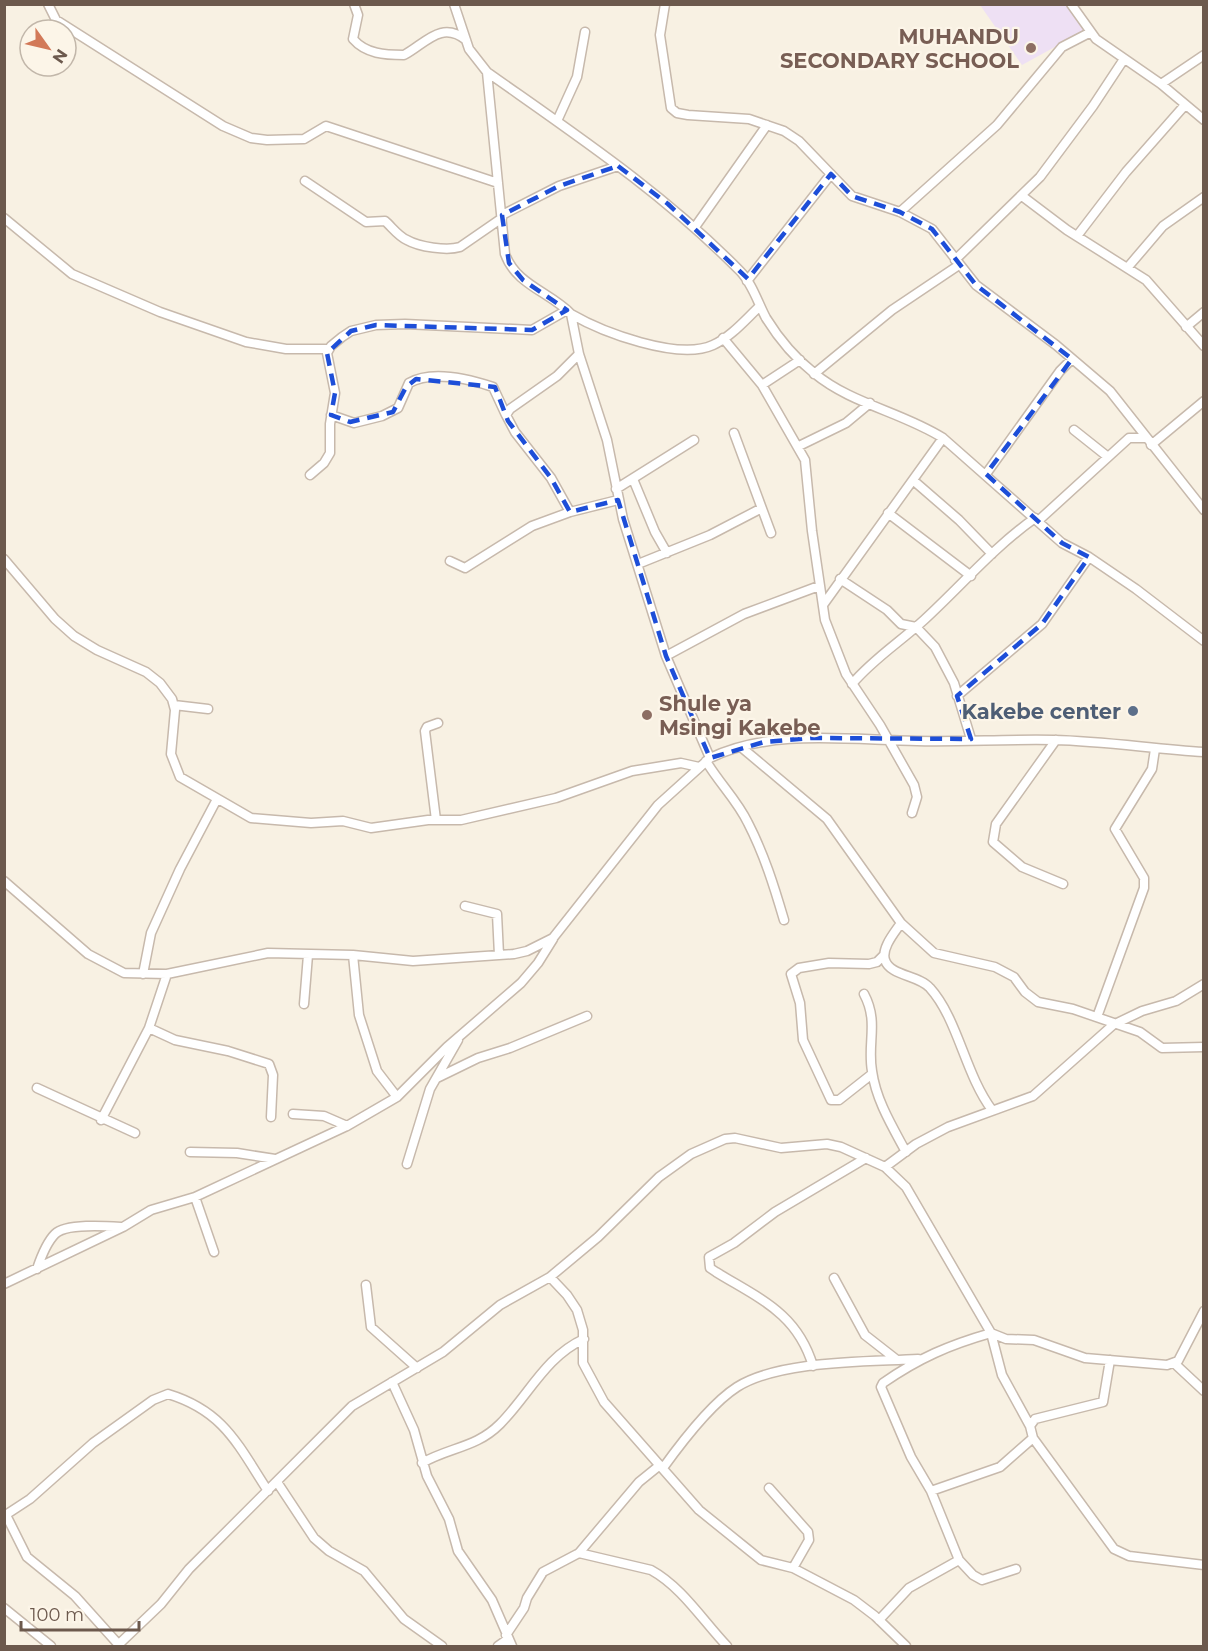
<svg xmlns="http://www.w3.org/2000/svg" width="1208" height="1651" viewBox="0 0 1208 1651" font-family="Montserrat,sans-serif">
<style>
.education{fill:#eee0f4}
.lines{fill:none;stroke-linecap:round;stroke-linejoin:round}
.minor-casing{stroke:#c7b9ac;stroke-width:11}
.minor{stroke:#fff;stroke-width:8}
.marked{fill:none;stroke:#1d4ed8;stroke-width:4.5;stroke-dasharray:12 8;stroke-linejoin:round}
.education-dot{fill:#8d6e63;stroke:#fcf5e8;stroke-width:2}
.service-dot{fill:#5c6f8a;stroke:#fcf5e8;stroke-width:2}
.labels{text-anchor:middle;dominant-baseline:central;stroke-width:4.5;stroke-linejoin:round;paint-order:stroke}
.education-label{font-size:21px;font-weight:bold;fill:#785e54;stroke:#fcf5e8;text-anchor:end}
.service-label{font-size:21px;font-weight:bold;fill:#4e5e75;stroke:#fcf5e8;text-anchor:end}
</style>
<rect width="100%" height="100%" fill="#f8f1e3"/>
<!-- education -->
<path class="education" d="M980,5H1069L1084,31L1022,65Z"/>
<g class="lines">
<!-- minor casing -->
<g class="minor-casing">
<path id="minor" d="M48,4L56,20L223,126L251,138L267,140L304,139L326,126L498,183
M354,4L358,15L353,39C366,54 385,55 404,55C425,44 441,20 466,40
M454,4L469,49L487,72L505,254C516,285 550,292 571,314L579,354L607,440L623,519L666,656L710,758
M665,4L660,35L671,108L677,113L688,115L749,119L784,131L799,141L852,196L900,212L932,229L976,285L1056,345L1110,391L1204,510
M1071,4L1096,39L1161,84L1204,120
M487,72C576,135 662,192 740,271C752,283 758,303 766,318C779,339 795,358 814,373C851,404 902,412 943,438L1062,543L1089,557L1136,589L1204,641
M1161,84L1204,55
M557,121L577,77L585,32
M305,181L366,222L385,221C392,227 398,236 407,240C419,247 447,251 460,247L502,218
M1022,196L1067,230L1146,280L1204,346
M900,212L997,125L1062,47L1089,33
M502,215L559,186L618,166
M4,218L72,274L160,312L246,342L286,349H328
M695,227L767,125
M1077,236L1126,172L1185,105
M955,260L1040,177L1093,106L1124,59
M1128,267L1163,226L1204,197
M747,281L831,174
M571,314C602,332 678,361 713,345C731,337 746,319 760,306
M1186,327L1204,312
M723,338L762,385L805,460L812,531L825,620L846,674L880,725L914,785L917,797L912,813
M814,374L892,310L959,265
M762,385L800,360
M331,415L354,423L382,416L398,408L409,383C431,370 469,379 493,387L506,415
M1074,430L1108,457
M734,433L771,533
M1151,445L1204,401
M799,446L846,423L870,403
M986,474L1060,371L1072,359
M310,475L324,463L330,453V424L335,393L327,353L331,346L342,337L351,331L376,325L405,324L532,330L567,310
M633,479L655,532L667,553
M914,481L959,520L992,554
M616,489L694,440
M570,512L551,478L515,432L506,415L510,409L557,376L579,354
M888,513L971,576
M1038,521L1129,438H1146
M4,559L55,619L74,636L97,650L146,672L160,683L172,699L175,710L171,754L180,777L251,818L311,823L343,821L371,828L428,820H461L556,798L632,771L681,763L699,767
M450,561L465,568L532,526L570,512L618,500
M638,564L710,535L760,509
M840,579L887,610L901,624L916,627L935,647L954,683L971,739
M823,605L943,438
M666,656L744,614L819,586
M852,684C873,659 900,642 924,620C961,586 994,547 1035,518
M957,696L1042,624L1089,557
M174,705L208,709
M1056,740L996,824L993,842L1022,867L1063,884
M741,747L827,819L901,923L934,953L995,967L1014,977L1025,992L1038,1002L1073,1009L1140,1032L1162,1048L1204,1047
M706,761C719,783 737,800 748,823C764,854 774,886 784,920
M436,820L425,731L427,727L438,723
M4,881L88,954L124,973L167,974L268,953L353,955L413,961L514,954L527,951L553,938L658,805L710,758C772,728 850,740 917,741C962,742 1008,739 1054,740C1103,741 1154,749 1204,752
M465,906L497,914L499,955
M901,923C895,932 881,948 885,960C890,976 919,975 930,988C958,1019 965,1074 992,1110
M353,955L359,1015L377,1071L397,1097
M143,974L151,933L180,869L217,799
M864,994C879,1022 867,1043 872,1071C876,1100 892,1126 906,1152
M304,1004L308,955
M1097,1017L1144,888V878L1115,829L1152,769L1155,749
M149,1028L175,1040L228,1051L269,1064L273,1075L271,1117
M872,1074L839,1100H831L803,1040L800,1003L791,974L799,968L829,963L869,964L877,962L884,955
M437,1078L478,1058L510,1048L587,1016
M37,1088L135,1133
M293,1114L324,1116L347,1126
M101,1120L149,1028L167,974
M190,1152L237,1153L275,1159
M407,1164L430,1089L458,1040
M885,1167L916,1144L948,1127L1033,1096L1113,1025L1142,1011L1176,1001L1204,984
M195,1197L214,1252
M37,1269C41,1257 46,1243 55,1234C66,1223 107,1226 122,1227
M550,1277L567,1295L577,1310L583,1330V1363L604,1402L699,1510L761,1560L793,1568L854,1600L875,1616L906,1646
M834,1278L865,1335L897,1360
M4,1284L123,1227L151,1210L195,1197L347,1126L397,1097L447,1047L521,983L538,963L553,939
M366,1285L371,1327L417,1368
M991,1333C949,1345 919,1358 883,1383L881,1387L911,1457L931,1491L959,1560L973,1575L982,1580L1016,1569
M991,1333L1006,1339L1034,1340L1085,1358L1167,1365L1178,1361L1204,1311
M1110,1360L1103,1402L1035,1419L1030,1426L1033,1438L1114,1549L1129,1556L1204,1565
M1174,1363L1204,1391
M813,1366C797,1313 760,1299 716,1272L710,1268L709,1257L734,1243L775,1212L866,1158
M392,1382L414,1430L427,1476L449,1519L458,1551L492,1600L512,1646
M422,1463C450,1447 476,1448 500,1424C528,1396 546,1356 584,1339
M663,1468C681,1443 712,1403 737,1387C780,1360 867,1362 918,1359
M277,1482L314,1538L329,1551L364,1571L404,1619L442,1646
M769,1488L808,1532L809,1540L793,1568
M931,1491L1000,1467L1033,1438
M6,1515L27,1557L75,1596L119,1645
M4,1516L30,1499L93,1443L153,1400L168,1394C224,1411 238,1445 268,1491
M579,1553L651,1570C682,1587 703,1621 727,1646
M4,1608L51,1646
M879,1620L909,1588L959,1560
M506,1635L524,1608L527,1598L543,1572L579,1553L639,1482L660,1465
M117,1646L161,1604L189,1569L352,1406L443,1352L500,1305L550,1277L598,1237L659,1177L691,1154L725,1139L735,1138L781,1148L827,1144L841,1147L885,1167L906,1187L991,1333L1002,1375L1030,1426
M498,1646L508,1639"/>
</g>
<!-- minor -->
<use href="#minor" class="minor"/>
</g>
<!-- marked area -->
<path class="marked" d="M618,166L668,204L748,279L831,174L852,196L900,212L932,229L976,285L1072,359L986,474L1062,543L1089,557L1042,624L957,696L971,739L811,738L764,742L710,758L666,656L618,500L570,512L551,478L508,421L495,387L416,379L406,387L393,412L350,422L331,415L335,393L327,353L351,331L376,325L532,330L567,310L523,280L509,263L502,215L559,186Z"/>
<!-- markers -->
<g class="education-dot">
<circle cx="1031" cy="48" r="6"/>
<circle cx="647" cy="715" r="6"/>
</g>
<circle class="service-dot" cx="1133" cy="711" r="6"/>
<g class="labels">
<!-- education labels -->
<g class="education-label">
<text x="1019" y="36">MUHANDU<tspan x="1019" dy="24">SECONDARY SCHOOL</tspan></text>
<text x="659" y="703" text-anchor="start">Shule ya<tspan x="659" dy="24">Msingi Kakebe</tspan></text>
</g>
<!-- service labels -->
<g class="service-label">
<text x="1121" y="711">Kakebe center</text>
</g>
</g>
<!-- border -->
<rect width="1208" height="1651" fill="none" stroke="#6c594d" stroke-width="12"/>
<!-- north arrow -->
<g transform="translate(48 48) rotate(124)"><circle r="28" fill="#fcf5e8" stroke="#c2b7aa" stroke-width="1.5"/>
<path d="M0-4.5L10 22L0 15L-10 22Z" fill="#d27958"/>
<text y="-9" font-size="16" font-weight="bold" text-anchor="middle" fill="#6c594d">N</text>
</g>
<!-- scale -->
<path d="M21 1621v9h118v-9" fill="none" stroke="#6c594d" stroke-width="3"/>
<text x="30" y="1621" font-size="18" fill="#6c594d" stroke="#fcf5e8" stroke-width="4.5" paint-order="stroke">100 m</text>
</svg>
